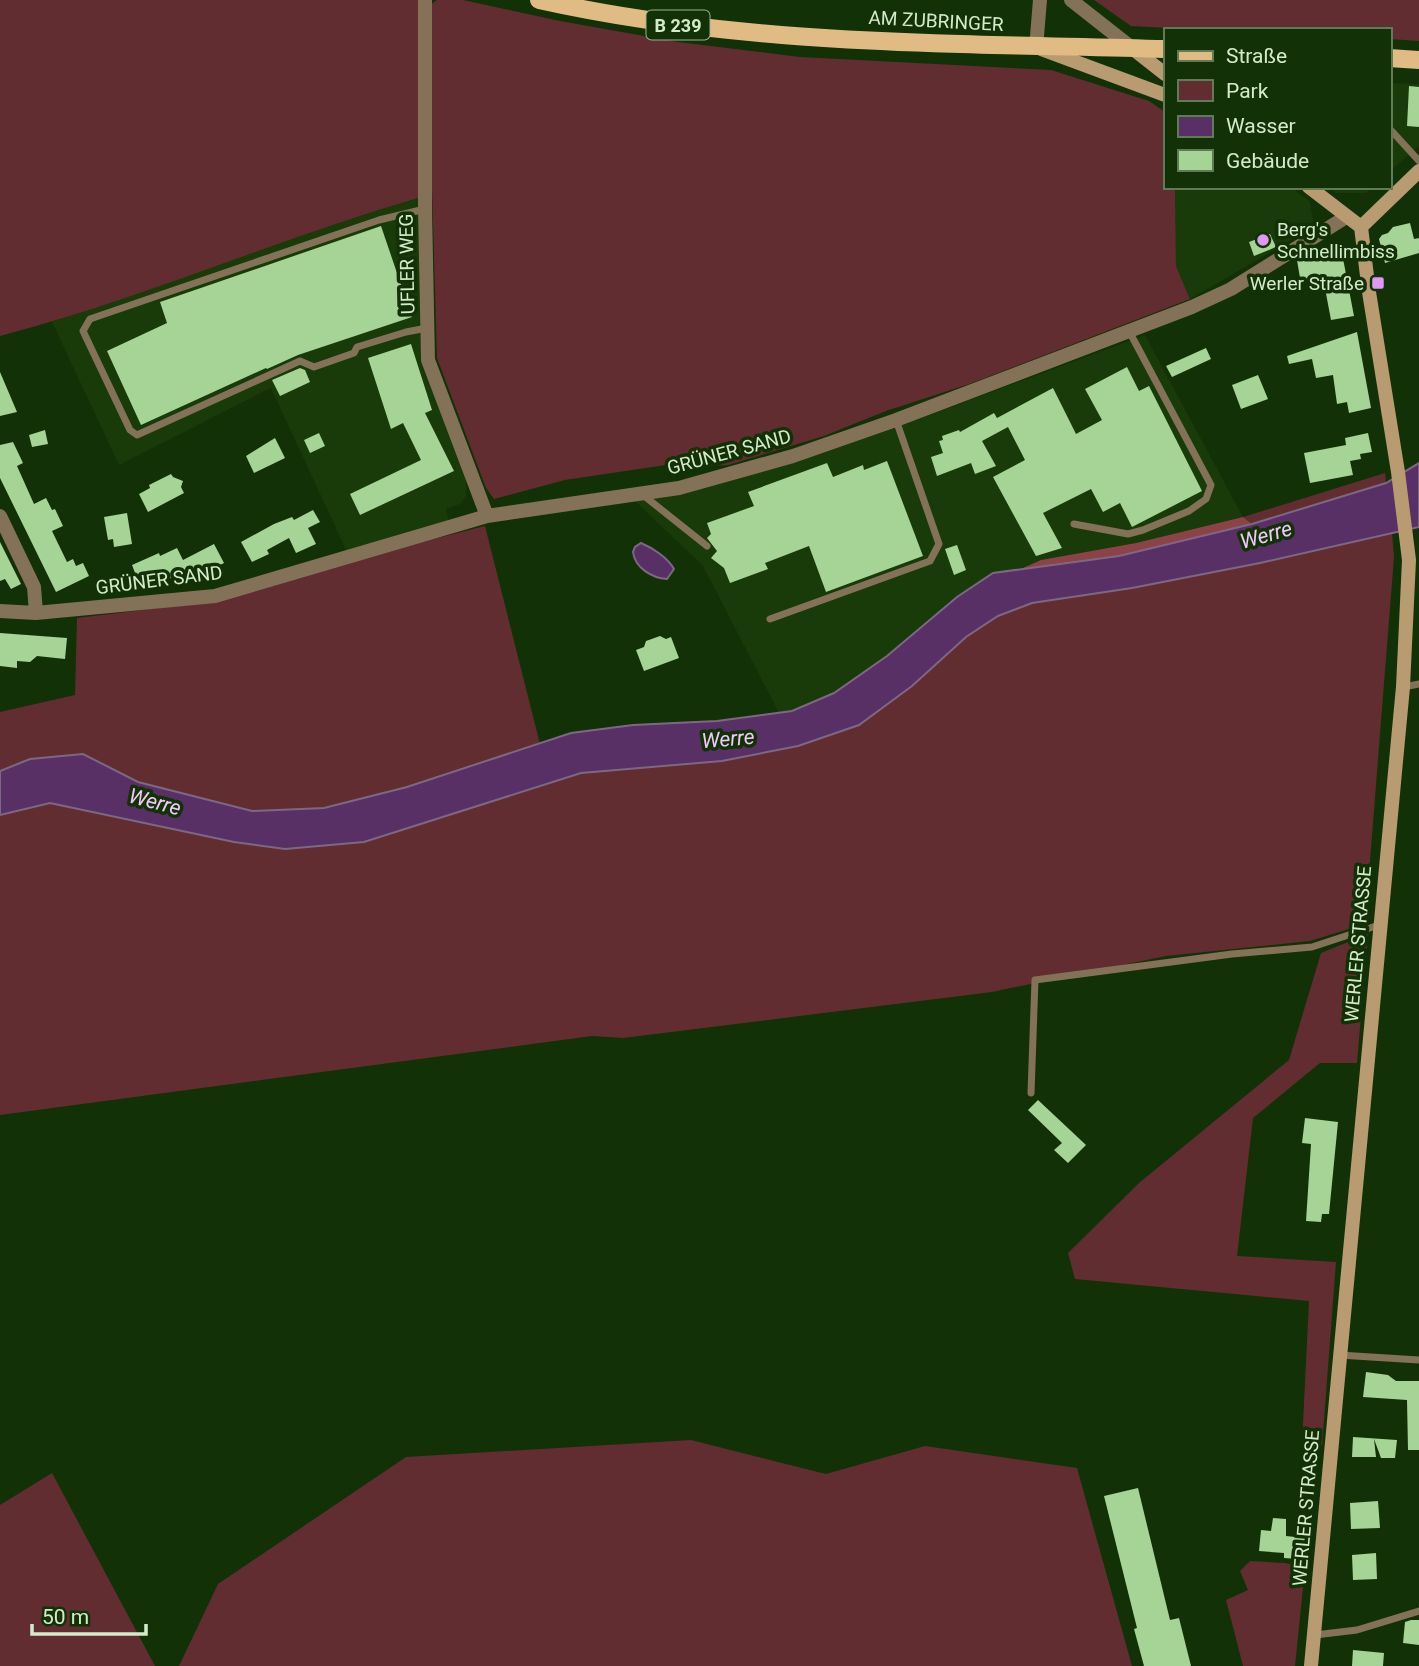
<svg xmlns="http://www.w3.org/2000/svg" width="1419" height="1666" viewBox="0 0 1419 1666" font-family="Roboto,sans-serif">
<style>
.built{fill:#193a09}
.green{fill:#612d30}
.forest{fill:#8c4347}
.water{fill:#583065;stroke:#7d6884;stroke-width:2}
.building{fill:#a6d396}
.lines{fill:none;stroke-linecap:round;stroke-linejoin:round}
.service{stroke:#847258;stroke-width:7}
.minor{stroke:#847258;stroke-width:14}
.secondary{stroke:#b89b70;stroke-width:14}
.primary{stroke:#e0bb83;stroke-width:18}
.poi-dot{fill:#dd99f3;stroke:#133106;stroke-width:2.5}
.labels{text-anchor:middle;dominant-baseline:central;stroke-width:7;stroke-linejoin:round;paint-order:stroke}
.shield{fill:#133106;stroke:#99b290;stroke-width:2}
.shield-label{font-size:18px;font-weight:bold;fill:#d3eacb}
.street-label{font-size:19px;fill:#d3eacb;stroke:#133106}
.poi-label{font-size:19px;fill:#d3eacb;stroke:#133106;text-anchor:start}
.water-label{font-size:21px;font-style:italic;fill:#efcafb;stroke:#133106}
</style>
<rect width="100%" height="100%" fill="#133106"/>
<!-- built -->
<path class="built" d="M1389,83L1419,84V146L1389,172Z
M1175,187H1291L1310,202L1314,227L1190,299L1176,266Z
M1328,187H1372L1366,193H1336Z
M418,198L421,362L466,473V496L460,504L446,509L449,521L347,552L271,388L119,465L52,322L353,217Z
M1145,335L1243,517L1136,543L1041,560L1016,571L993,574L957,597L887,656L834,693L792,711L779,713L703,566L631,497L794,462L914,421Z"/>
<!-- green -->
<path class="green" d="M0,0H418V198C277,239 142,299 0,336Z
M437,0H463L560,21L678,42L800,57L1051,70L1149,101L1165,112V187H1175L1176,266L1190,299L969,384L886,411L824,436L728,465L709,466L686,462L565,480L494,499L486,488L437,358L428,52L431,4Z
M1094,0H1419V41L1389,39V30H1209L1131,26Z
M1385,473L1386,483L1252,524L1243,517Z
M485,526L540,744L407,787L324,808L252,811L138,782L83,754L30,759L0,771V712L75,695L77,618L217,601L351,560Z
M1392,532L1394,557L1365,924L1310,941L1166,956L992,992L623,1038L592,1036L0,1115V815L50,803L234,842L285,849L364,842L581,773L722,761L798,746L859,725L912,686L966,637L998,616L1032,603L1132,588L1260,563Z
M1368,934L1357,1063H1320L1253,1118L1237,1256L1336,1262L1322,1446L1302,1444L1309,1301L1075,1279L1068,1253L1139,1183L1289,1060L1321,953Z
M691,1440L826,1474L925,1446L1077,1468L1132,1666H179L218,1584L406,1457Z
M52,1473L155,1666H0V1505Z
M1250,1561L1285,1563L1305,1568L1295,1666H1243L1226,1600L1248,1590L1240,1571Z"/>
<!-- forest -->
<path class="forest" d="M1243,517L1252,524L1119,556L1016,571L1041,560L1136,543Z"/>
<!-- water -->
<path class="water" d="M1419,463V527L1260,563L1132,588L1032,603L998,616L966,637L912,686L859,725L798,746L722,761L581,773L364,842L285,849L234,842L50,803L0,815V771L30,759L83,754L138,782L252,811L324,808L407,787L571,733L633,725L717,721L792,711L834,693L887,656L957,597L993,573L1119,556L1252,524L1386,483Z
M641,543C653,548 668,558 674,569L667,579C652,578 635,568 633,552L635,547Z"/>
<!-- building -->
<path class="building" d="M1409,86L1419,87V127L1407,126Z
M1410,223L1414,239L1419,238V253L1385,263L1379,239L1382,235L1388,233L1393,227Z
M381,226L412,317L298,355L267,369L266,368L141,425L107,351L167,323L160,302Z
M1270,234L1276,247L1254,256L1249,242Z
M1341,248L1354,316L1331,320L1324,283L1313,285L1312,281L1301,284L1297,260L1317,256L1316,253Z
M1357,332L1371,408L1349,413L1347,402L1337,404L1333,375L1316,378L1312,359L1289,364L1287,356Z
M411,344L432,410L425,413L454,471L360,515L350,494L421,460L403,423L391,429L368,358Z
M1206,348L1211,359L1172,377L1166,366Z
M1127,367L1139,391L1149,386L1202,491L1132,527L1120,503L1103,512L1091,489L1043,513L1062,548L1036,556L993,477L1025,460L1008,427L982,441L996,466L975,474L971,463L937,476L931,457L943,453L939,441L943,440L942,436L959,430L960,432L994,413L997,418L1053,388L1076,434L1102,420L1085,389Z
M300,368L305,370L310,382L280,396L272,380Z
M0,372L17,412L0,416Z
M1258,375L1268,399L1241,409L1232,385Z
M45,430L48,444L32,447L29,435Z
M319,433L325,446L310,453L304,440Z
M1368,433L1372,452L1360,454L1361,459L1350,461L1353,475L1310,483L1304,453L1346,445L1345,438Z
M275,438L285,458L254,473L246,456Z
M13,442L23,463L17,466L34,504L46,498L52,510L55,509L63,526L52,531L67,562L73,559L76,566L83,563L89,576L56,592L0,478V445Z
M887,461L923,556L826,592L809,546L765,563L768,569L730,583L724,568L711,558L717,551L707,538L711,534L707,523L754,506L748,492L827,463L833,477L863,465L864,470Z
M171,474L173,477L183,481L181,487L184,493L148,512L139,494L150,488L149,485Z
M313,510L320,522L308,528L316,544L296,553L289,538L267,550L269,554L252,562L241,542L274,524L292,517L294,520Z
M127,513L132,544L114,547L113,539L108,540L104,517Z
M0,542L21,584L11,589L5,579L0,581Z
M214,544L224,563L193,579L189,570L142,591L132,565L159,553L160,556L177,548L183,560Z
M957,545L966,570L954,575L945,549Z
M0,633L67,638L65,659L37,656L30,662L17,661V668L0,666Z
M660,636L666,639L671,637L679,658L644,671L636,650L644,647L646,641Z
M1038,1100L1086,1145L1068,1163L1054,1150L1062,1143L1028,1110Z
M1305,1118L1338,1122L1329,1214H1322L1321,1222L1306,1221L1311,1144L1302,1143Z
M1366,1372L1388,1375L1396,1381H1419V1450H1408L1407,1400L1363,1397Z
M1353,1437L1397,1440L1395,1458H1381L1374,1439L1376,1457H1352Z
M1138,1488L1170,1620L1179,1618L1191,1666H1144L1134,1629L1137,1628L1104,1496Z
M1378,1501L1380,1528L1351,1529L1350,1503Z
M1273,1518L1286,1519V1536L1305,1538L1303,1555H1298L1297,1559L1284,1558V1553L1259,1551L1261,1530L1271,1531Z
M1376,1553L1377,1579L1353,1580L1352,1555Z
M1411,1620H1419V1645L1403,1643L1405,1622Z
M1353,1650L1384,1653L1383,1666H1352Z"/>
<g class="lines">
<!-- service -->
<path class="service" d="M1389,128L1419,161
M425,209L379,220L90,319L83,331L130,430L137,435L300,361L314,367L354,353L357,347L406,332L427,328
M643,495L707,546
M1074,524L1128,534L1143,530L1189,511L1206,499L1211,485L1129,331
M770,619L930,561L939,544L896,420
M1404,687L1419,684
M1031,1093L1035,980L1232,954L1312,947L1379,925
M1339,1355L1419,1360
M1315,1635L1357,1630L1419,1611"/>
<!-- minor -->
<path class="minor" d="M425,0V209L428,360L487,516
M1071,0L1132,48
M1036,48L1040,0
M0,516L34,587L36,613
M0,611L36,613L215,596L487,516L679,488L793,456L896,420L1192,307L1231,289L1346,217"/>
<!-- secondary -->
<path class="secondary" d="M1132,48L1165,74
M1041,49L1165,95
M1309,187L1361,227L1369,292L1398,472L1409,560L1403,687L1311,1666
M1361,227L1419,171"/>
<!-- primary -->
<path class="primary" d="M539,0C744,46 957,43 1165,49
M1389,58L1419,60"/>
</g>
<!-- markers -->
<g class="poi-dot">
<circle cx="1263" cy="240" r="7"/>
<rect x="1371" y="276" width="14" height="14" rx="3.5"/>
</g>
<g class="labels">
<!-- shield labels -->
<rect class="shield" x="646.5" y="10.5" width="63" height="29" rx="5"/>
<g class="shield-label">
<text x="678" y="25">B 239</text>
</g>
<!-- street labels -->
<g class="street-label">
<text transform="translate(936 21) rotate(3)">AM ZUBRINGER</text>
<text transform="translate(407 264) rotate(-91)">UFLER WEG</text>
<text transform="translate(729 452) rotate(-15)">GRÜNER SAND</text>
<text transform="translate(159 580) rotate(-7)">GRÜNER SAND</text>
<text transform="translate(1358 944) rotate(-85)">WERLER STRASSE</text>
<text transform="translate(1306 1508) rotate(-85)">WERLER STRASSE</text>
</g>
<!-- poi labels -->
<g class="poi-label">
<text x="1277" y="229">Berg's<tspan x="1277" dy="22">Schnellimbiss</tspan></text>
<text x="1364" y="283" text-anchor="end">Werler Straße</text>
</g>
<!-- water labels -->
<g class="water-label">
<text transform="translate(1266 535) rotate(-16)">Werre</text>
<text transform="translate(728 739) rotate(-5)">Werre</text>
<text transform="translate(155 802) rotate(15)">Werre</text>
</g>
</g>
<!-- legend -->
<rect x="1164" y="28" width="228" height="161" fill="#133106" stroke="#607b55" stroke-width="2"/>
<rect x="1178" y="51" width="35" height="10" fill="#e0bb83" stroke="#607b55" stroke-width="2"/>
<text x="1226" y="63" font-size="21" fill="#d3eacb">Straße</text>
<rect x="1178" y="80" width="35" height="21" fill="#612d30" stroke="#607b55" stroke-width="2"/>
<text x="1226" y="98" font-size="21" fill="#d3eacb">Park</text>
<rect x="1178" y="116" width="35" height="21" fill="#583065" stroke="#607b55" stroke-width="2"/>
<text x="1226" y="133" font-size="21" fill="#d3eacb">Wasser</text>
<rect x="1178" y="150" width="35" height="21" fill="#a6d396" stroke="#607b55" stroke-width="2"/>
<text x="1226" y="168" font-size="21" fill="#d3eacb">Gebäude</text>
<!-- scale -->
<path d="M32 1624v10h114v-10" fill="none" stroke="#d3eacb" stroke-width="3.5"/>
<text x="42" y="1624" font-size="21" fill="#d3eacb" stroke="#133106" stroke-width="5" paint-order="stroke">50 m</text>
</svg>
